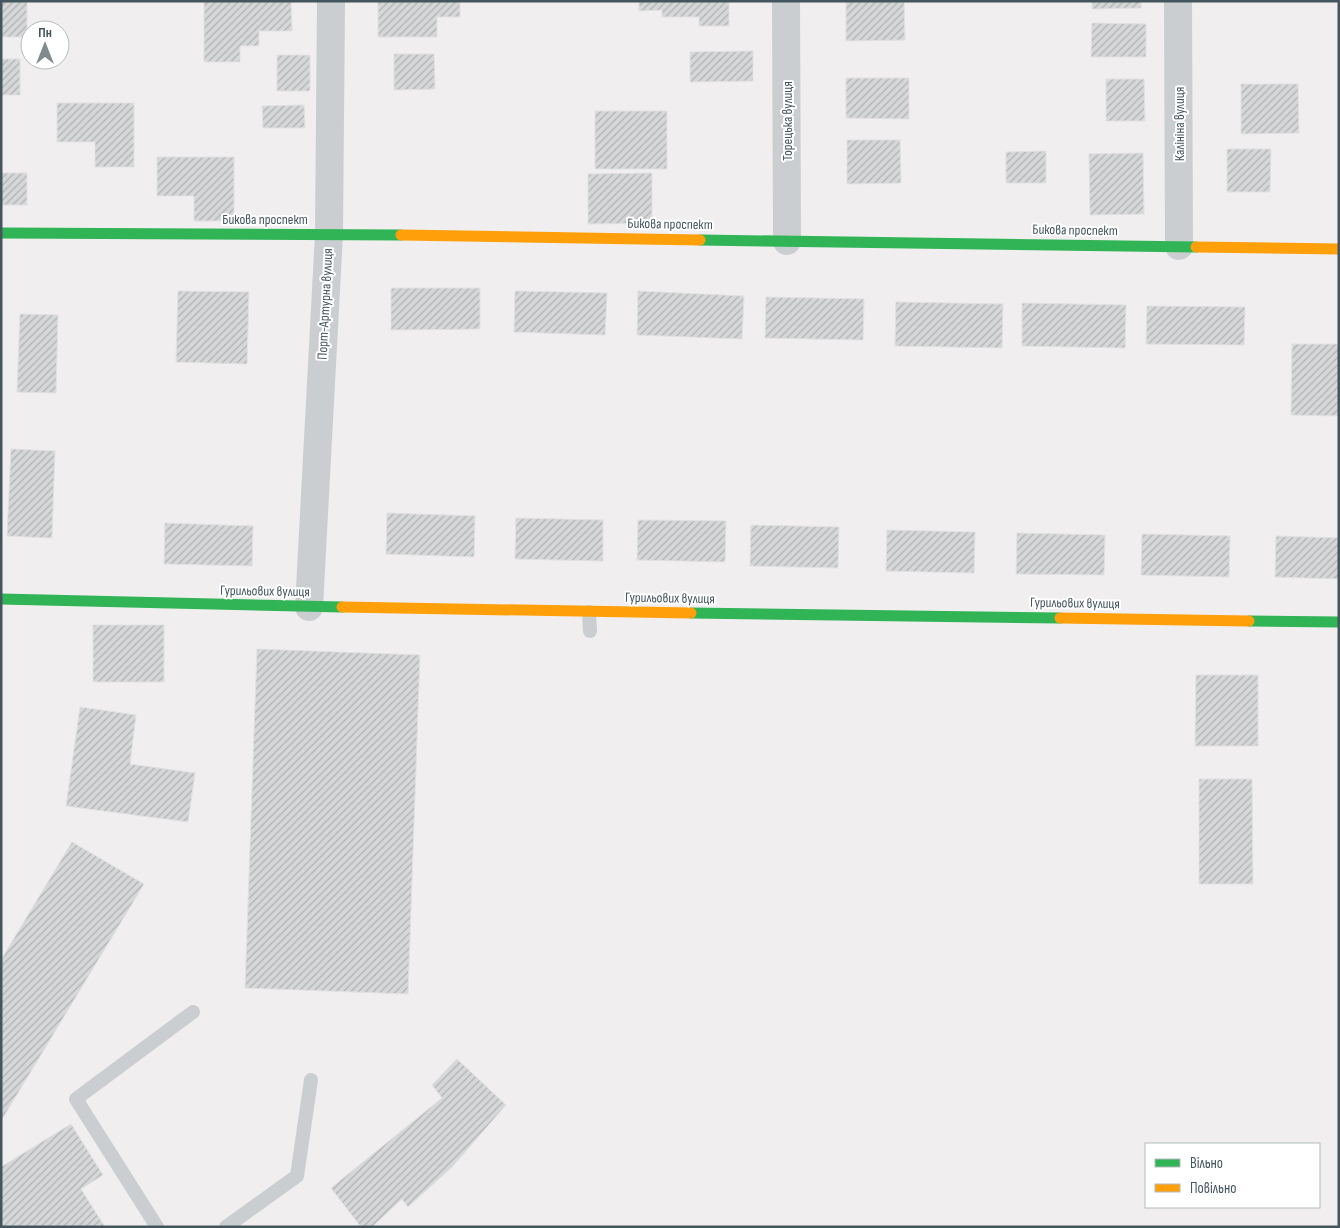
<svg xmlns="http://www.w3.org/2000/svg" width="1340" height="1228" viewBox="0 0 1340 1228" font-family="'Sofia Sans Condensed',sans-serif">
<style>
.building{fill:url(#building-hatch);stroke:#e1e0e2}
.lines{fill:none;stroke-linecap:round;stroke-linejoin:round}
.lane{stroke:#caced0;stroke-width:14}
.street{stroke:#caced0;stroke-width:28}
.fast{stroke:#30b455;stroke-width:11}
.slow{stroke:#ff9f0a;stroke-width:11}
.labels{text-anchor:middle;dominant-baseline:central;stroke-width:4;stroke-linejoin:round;paint-order:stroke}
.street-label{font-size:14px;fill:#44565d;stroke:#fff}
</style>
<defs>
<pattern id="building-hatch" width="6" height="6" patternUnits="userSpaceOnUse" patternTransform="scale(1.25)"><rect width="6" height="6" fill="#d6d7d9"/><path d="M-1 1l2-2M0 6l6-6M5 7l2-2" fill="none" stroke="#afb1b3"/></pattern>
</defs>
<rect width="100%" height="100%" fill="#f0eeef"/>
<!-- building -->
<path class="building" d="M1,1H27V37H1Z
M204,1H291L292,31H259V46H240V62H204Z
M378,1H460V17H437V37H378Z
M639,1H729V26H699V17H662V10L639,11Z
M846,1H904L905,40L846,41Z
M1092,1H1141V8L1092,9Z
M1092,23L1146,24V57H1091Z
M753,51V81L690,82V52Z
M394,54H434L435,89L394,90Z
M277,55H310V91H277Z
M1,59H20V95H1Z
M846,78H909V119L846,118Z
M1106,79H1144L1145,121H1106Z
M1241,84H1298L1299,133L1241,134Z
M57,103H134V167H95V142H57Z
M304,105L305,128H263L262,106Z
M595,111H667V169H595Z
M847,140H900L901,183L847,184Z
M1227,149H1271L1270,192H1227Z
M1046,151V183H1006V152Z
M1143,153L1144,214L1090,215L1089,154Z
M157,157H234V221H194V196H157Z
M1,173H27V205H1Z
M652,173V223L588,224V174Z
M391,288H480V329L391,330Z
M178,291L249,292L247,364L176,362Z
M515,291L607,293L605,335L514,332Z
M638,291L744,296L742,339L637,335Z
M766,297L864,299L863,340L765,338Z
M896,302L1003,304L1002,348L895,346Z
M1022,303L1126,305L1125,348L1022,346Z
M1147,306L1245,307L1244,345L1146,344Z
M20,314L58,315L56,393L17,392Z
M1292,344H1339V416L1291,415Z
M11,449L55,451L52,538L7,536Z
M387,513L475,516L474,557L386,554Z
M516,518L603,520V561L515,559Z
M638,520L726,521L725,562L637,560Z
M165,523L253,526L252,566L164,564Z
M751,525L839,527L838,568L750,566Z
M887,530L975,532L974,573L886,571Z
M1017,533L1105,535L1104,575L1016,574Z
M1142,534L1230,536L1229,577L1141,575Z
M1276,536L1339,538V579L1275,577Z
M93,625H164V682H93Z
M257,649L420,655L408,994L245,988Z
M1196,675H1258V746H1195Z
M80,707L136,715L130,764L195,773L188,822L66,806Z
M1199,779H1252L1253,884H1199Z
M72,842L144,884L1,1121V960Z
M457,1059L506,1105L452,1167L408,1207L402,1199L372,1227H361L331,1188L442,1098L432,1085Z
M71,1124L103,1175L81,1189L105,1227H1V1167Z"/>
<g class="lines">
<!-- lane -->
<path class="lane" d="M589,612L590,631
M157,1227L76,1099L193,1012
M226,1227L297,1176L311,1080"/>
<!-- street -->
<path class="street" d="M786,1L787,241
M1178,1L1179,246
M309,607L329,234L331,1"/>
<!-- fast -->
<path class="fast" d="M1,233L401,235
M700,240L1196,247
M1,599L342,607
M691,613L1060,618
M1249,621L1339,622"/>
<!-- slow -->
<path class="slow" d="M401,235L700,240
M1196,247L1339,249
M342,607L691,613
M1060,618L1249,621"/>
</g>
<g class="labels">
<!-- street labels -->
<g class="street-label">
<text transform="translate(787 121) rotate(-90)">Торецька вулиця</text>
<text transform="translate(1179 124) rotate(-90)">Калініна вулиця</text>
<text x="265" y="219">Бикова проспект</text>
<text transform="translate(670 224) rotate(1)">Бикова проспект</text>
<text transform="translate(1075 230) rotate(1)">Бикова проспект</text>
<text transform="translate(325 304) rotate(-87)">Порт-Артурна вулиця</text>
<text transform="translate(265 591) rotate(1)">Гурильових вулиця</text>
<text transform="translate(670 598) rotate(1)">Гурильових вулиця</text>
<text transform="translate(1075 603) rotate(1)">Гурильових вулиця</text>
</g>
</g>
<!-- border -->
<rect width="1340" height="1228" fill="none" stroke="#44565d" stroke-width="5"/>
<!-- legend -->
<rect x="1145" y="1143" width="175" height="65" fill="#ffffff" stroke="#b4bbbe"/>
<rect x="1155" y="1159" width="25" height="8" fill="#30b455" stroke="#b4bbbe"/>
<text x="1190" y="1168" font-size="15" fill="#44565d">Вільно</text>
<rect x="1155" y="1184" width="25" height="8" fill="#ff9f0a" stroke="#b4bbbe"/>
<text x="1190" y="1193" font-size="15" fill="#44565d">Повільно</text>
<!-- north arrow -->
<g transform="translate(45 45)"><circle r="24" fill="#ffffff" stroke="#b4bbbe"/>
<path d="M0-4L9 19L0 12L-9 19Z" fill="#808b90"/>
<text y="-8" font-size="14" font-weight="bold" text-anchor="middle" fill="#44565d">Пн</text>
</g>
</svg>
